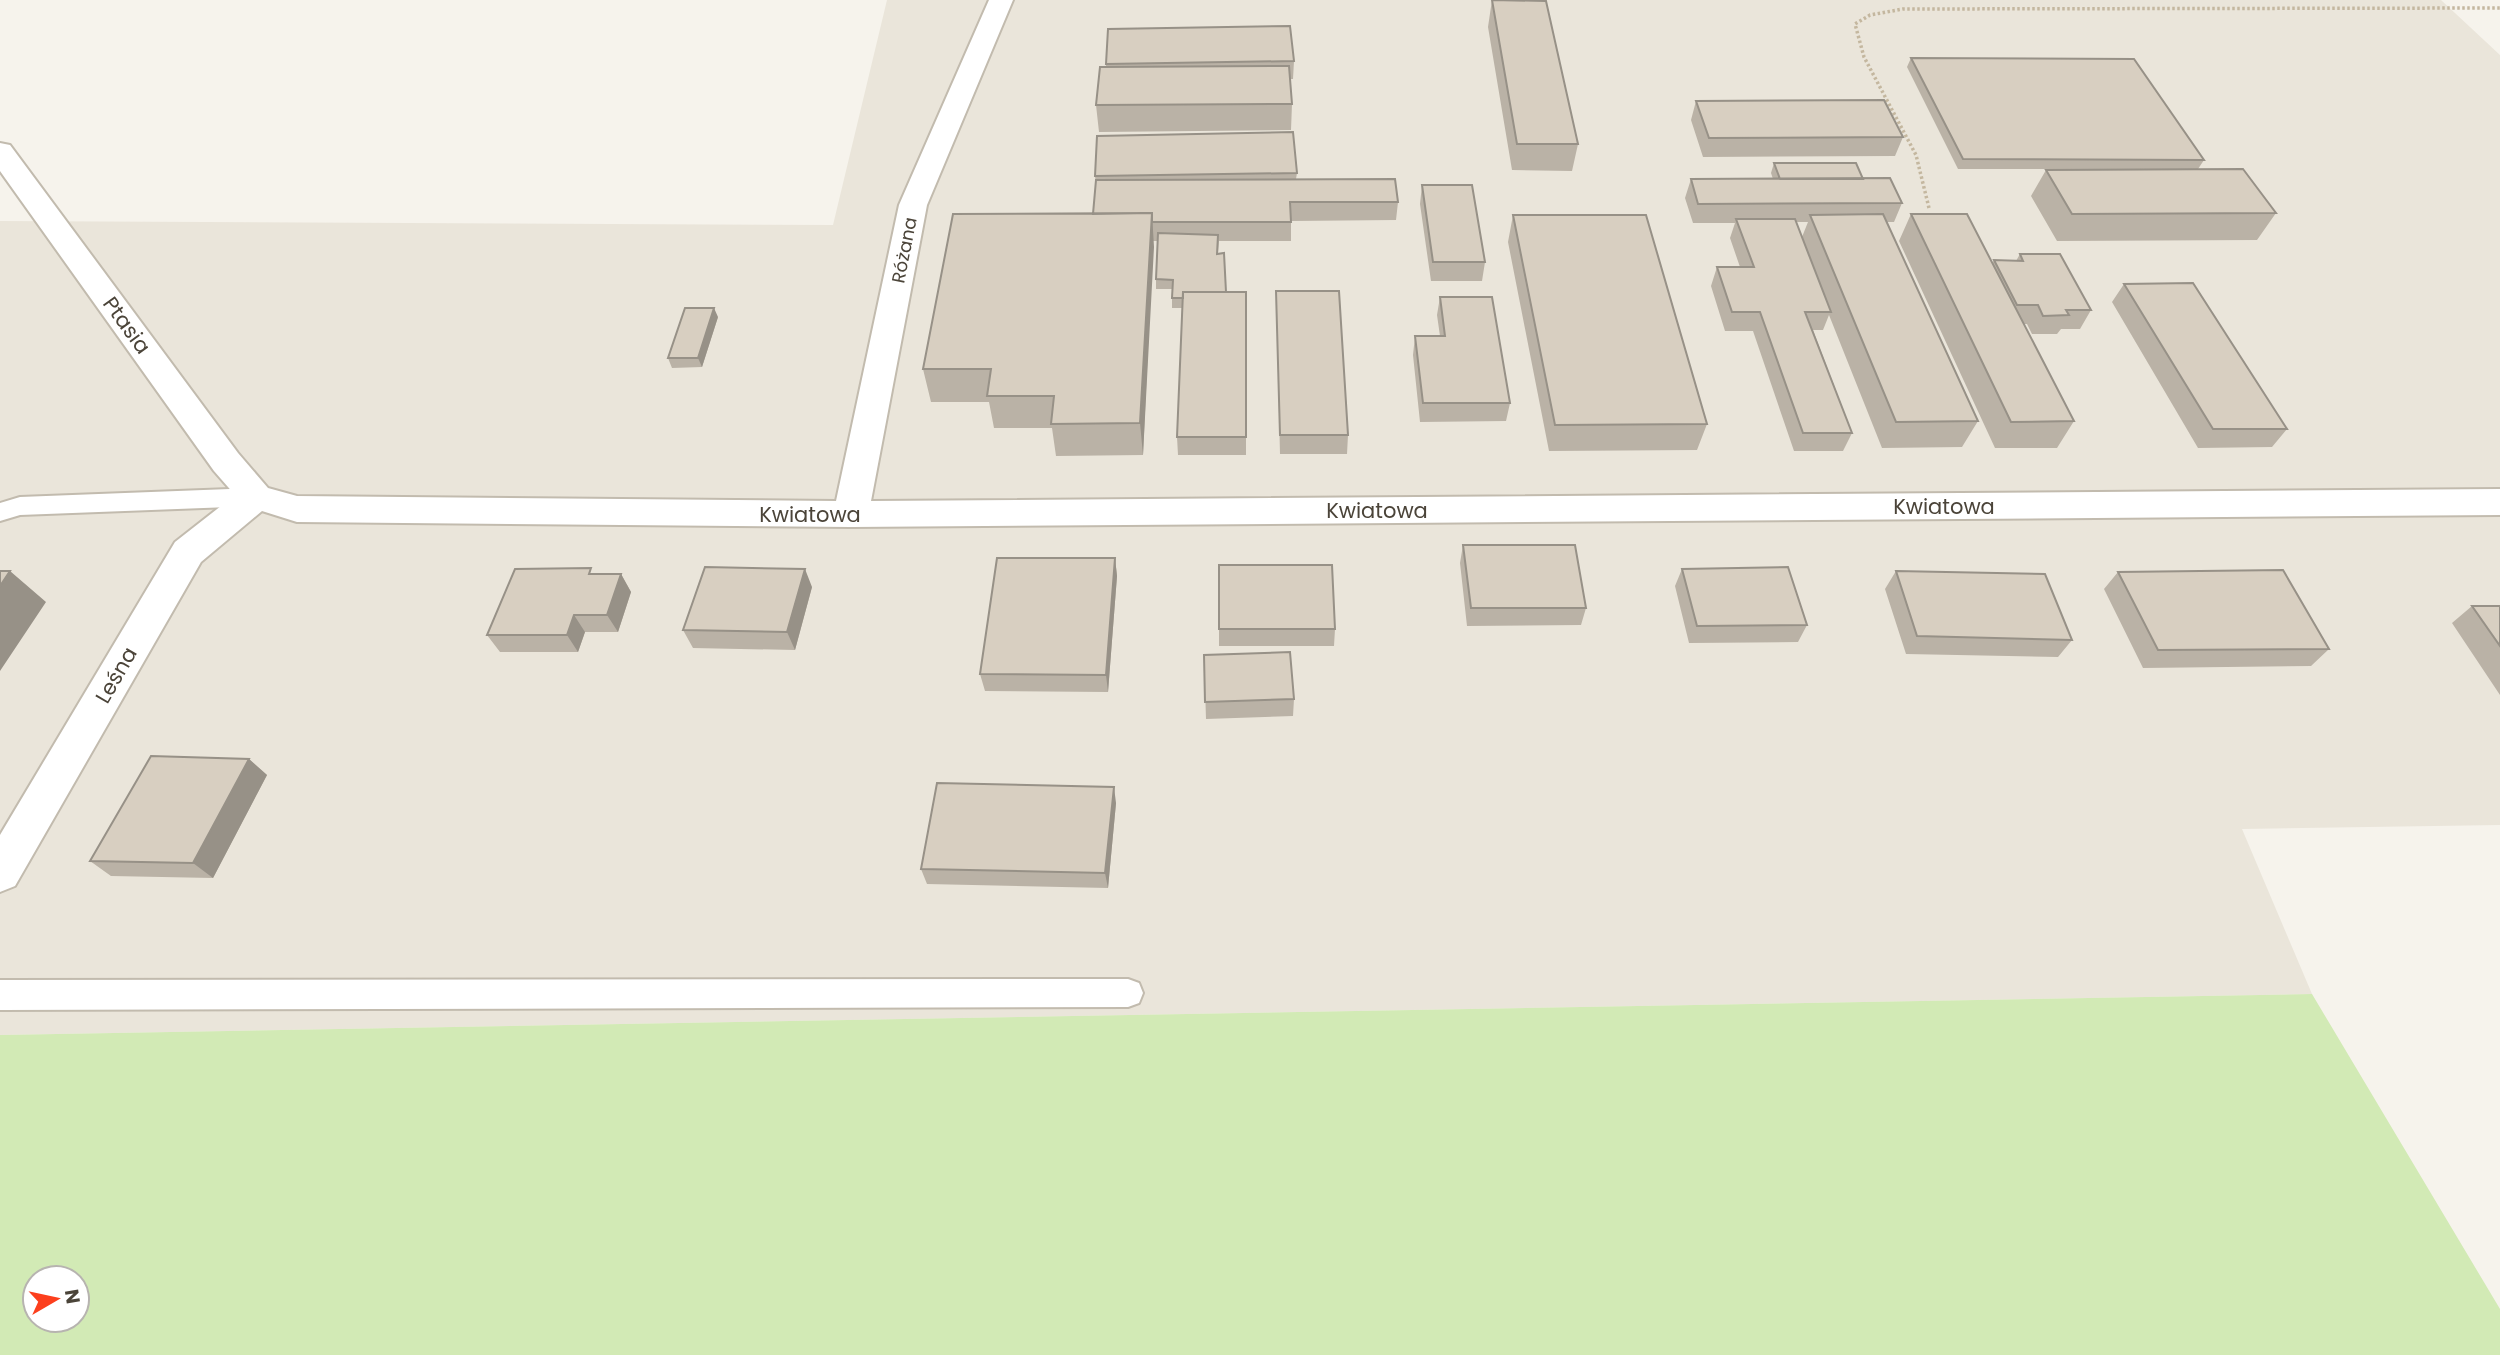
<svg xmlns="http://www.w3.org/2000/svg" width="2500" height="1355" viewBox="0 0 2500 1355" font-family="Poppins,sans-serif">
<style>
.residential{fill:#eae5da}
.green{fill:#d2eab5;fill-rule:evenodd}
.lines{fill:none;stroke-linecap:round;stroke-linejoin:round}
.lane-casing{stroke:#c2bbae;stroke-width:4}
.street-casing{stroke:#c2bbae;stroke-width:4}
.path{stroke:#c4b79f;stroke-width:3.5;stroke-dasharray:2.5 2.5;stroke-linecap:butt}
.lane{fill:#fff;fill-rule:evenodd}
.street{fill:#fff;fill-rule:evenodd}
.wall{fill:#bab2a6;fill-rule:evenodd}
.shaded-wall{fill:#979187}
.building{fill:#d8cfc1;stroke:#979187;stroke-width:2}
.labels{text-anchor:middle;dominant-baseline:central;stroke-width:7;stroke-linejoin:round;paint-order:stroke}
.far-street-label{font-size:18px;fill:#4b4439;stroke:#fff}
.street-label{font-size:21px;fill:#4b4439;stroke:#fff}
</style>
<rect width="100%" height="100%" fill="#f6f3ec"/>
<!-- residential -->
<path class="residential" d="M887,0H2441L2500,55V825L2242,829L2312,994L0,1035V221L833,225Z"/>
<!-- green -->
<path class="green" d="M2312,994L2500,1309V1355H0V1035ZM35,1278H77V1320H35Z"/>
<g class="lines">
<!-- lane casing -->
<g class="lane-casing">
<path id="lane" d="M256,488L264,491L268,497L264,503L256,506L20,515L0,521V503L20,497Z
M1128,979L1139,983L1143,993L1139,1003L1128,1007L0,1010V980Z"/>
</g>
<!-- street casing -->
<g class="street-casing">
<path id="street" d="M989,0H1013L927,205L871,501L2500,489V515L851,527L297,522L262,511L201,562L15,886L0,892V835L175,542L235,495L214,471L0,171V143L10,145L238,453L268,488L297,496L836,501L899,205Z"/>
</g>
<!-- path -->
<path class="path" d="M1929,208L1916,155L1864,57L1855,24L1870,15L1903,9L2500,8"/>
<!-- lane -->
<use href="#lane" class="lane"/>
<!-- street -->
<use href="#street" class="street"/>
</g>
<!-- wall -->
<path class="wall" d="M1492,0L1578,144L1572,171L1512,170L1488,27Z
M1911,58L2204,160L2198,169L2276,213L2257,240L2057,241L2031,196L2046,170L2113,169H1958L1907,67Z
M1294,61L1293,79H1290L1292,104L1291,130L1099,132L1096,105L1106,67V64Z
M1696,101L1903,137L1895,156L1703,157L1691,120Z
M1774,163L1863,179L1902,203L1894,222H1886L1978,421L1962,447L1882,448L1829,315L1823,330H1813L1852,433L1843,451H1794L1753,331H1725L1711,286L1717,267H1740L1730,238L1735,223H1693L1685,198L1691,179H1773L1771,173ZM1796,222H1808L1802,237Z
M1297,173L1296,179L1398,202L1396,220L1291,221V241H1219L1218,253L1226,292H1246V455H1178L1177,437L1182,308H1172V289H1156V279L1158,241H1153L1143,455L1056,456L1052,428H994L989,402H931L923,369L1093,214L1096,184L1095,176Z
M1422,185L1485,262L1482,281H1431L1420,204Z
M1911,214L1992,264L1994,260L2016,261L2020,254L2091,310L2080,329H2061L2057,334H2032L2027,324H2024L2074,421L2057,448H1995L1899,241Z
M1513,215L1707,424L1697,450L1549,451L1508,242Z
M2124,284L2287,429L2272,447L2198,448L2112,302Z
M1276,291L1348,435L1347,454H1280Z
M1440,297L1510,403L1506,421L1420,422L1413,355L1415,336H1440L1437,315Z
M718,317L702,367L672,368L668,358Z
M1463,545L1586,608L1581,625L1467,626L1460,563Z
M1115,558L1117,576L1108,692L985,691L980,674Z
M1682,569L1807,625L1798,642L1689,643L1675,586Z
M1896,571L2072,640L2058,657L1906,654L1885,589Z
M2118,572L2329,649L2311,666L2143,668L2104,589Z
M594,574H621L631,592L618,632H585L578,652H500L487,635Z
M812,587L795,650L693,648L683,630Z
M2472,606H2500V695L2452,623Z
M1219,629H1335L1334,646H1219Z
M1204,655L1294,699L1293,716L1206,719Z
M249,759L267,775L213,878L111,876L90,861Z
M1116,803L1108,888L927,884L921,869Z"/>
<!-- shaded-wall -->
<path class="shaded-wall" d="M1152,213L1154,247L1143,455L1140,423Z
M714,308L718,317L702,367L698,358Z
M1115,558L1117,576L1108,692L1106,675Z
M805,569L812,587L795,650L787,632Z
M10,571L46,602L0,671V586Z
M621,574L631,592L618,632L607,615Z
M574,615L585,632L578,652L567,635Z
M249,759L267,775L213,878L193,863Z
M1114,787L1116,803L1108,888L1105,873Z"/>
<!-- building -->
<path class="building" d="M1492,0L1546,1L1578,144H1517Z
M1290,26L1294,61L1106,64L1108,29Z
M1911,58L2134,59L2204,160L1963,159Z
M1289,66L1292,104L1096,105L1100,67Z
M1884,100L1903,137L1709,138L1696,101Z
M1293,132L1297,173L1095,176L1097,136Z
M1774,163H1856L1863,179H1780Z
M2243,169L2276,213L2072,214L2046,170Z
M1890,178L1902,203L1698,204L1691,179Z
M1395,179L1398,202H1290L1291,222H1152V213L1093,214L1096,180Z
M1422,185H1472L1485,262H1433Z
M1152,213L1140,423L1051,424L1054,396H987L991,369H923L953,214Z
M1883,214L1978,421L1896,422L1810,215Z
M1911,214H1967L2074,421L2011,422Z
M1513,215H1646L1707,424L1555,425Z
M1736,219H1795L1831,312H1805L1852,433H1803L1760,312H1732L1717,267H1754Z
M1158,233L1218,235L1217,254L1224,253L1226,292H1183V298H1172L1173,280L1156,279Z
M2020,254H2060L2091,310H2066L2069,315L2043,316L2038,305H2017L1994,260L2023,261Z
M2193,283L2287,429H2213L2124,284Z
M1276,291H1339L1348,435H1280Z
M1183,292H1246V437H1177Z
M1440,297H1492L1510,403H1423L1415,336H1445Z
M685,308H714L698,358H668Z
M1463,545H1575L1586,608H1471Z
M997,558H1115L1106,675L980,674Z
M1219,565H1332L1335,629H1219Z
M705,567L805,569L787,632L683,630Z
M1788,567L1807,625L1697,626L1682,569Z
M591,568L589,574H621L607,615H574L567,635H487L515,569Z
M2283,570L2329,649L2158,650L2118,572Z
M0,571H10L0,586Z
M1896,571L2045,574L2072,640L1917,636Z
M2472,606H2500V646Z
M1290,652L1294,699L1205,702L1204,655Z
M151,756L249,759L193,863L90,861Z
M937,783L1114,787L1105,873L921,869Z"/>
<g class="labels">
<!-- far-street labels -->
<g class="far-street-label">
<text transform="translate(904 250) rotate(-79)">Różana</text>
</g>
<!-- street labels -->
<g class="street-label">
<text transform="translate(127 325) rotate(54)">Ptasia</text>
<text x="1944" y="506">Kwiatowa</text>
<text x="1377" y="510">Kwiatowa</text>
<text x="810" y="514">Kwiatowa</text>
<text transform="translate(116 675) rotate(-60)">Leśna</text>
</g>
</g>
<!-- north arrow -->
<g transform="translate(56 1299) rotate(81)"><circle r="33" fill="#ffffff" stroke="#b7b4b0" stroke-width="2"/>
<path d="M0-5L12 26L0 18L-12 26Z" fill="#fc3f1d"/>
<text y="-10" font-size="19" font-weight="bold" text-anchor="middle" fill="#4b4439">N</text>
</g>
</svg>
